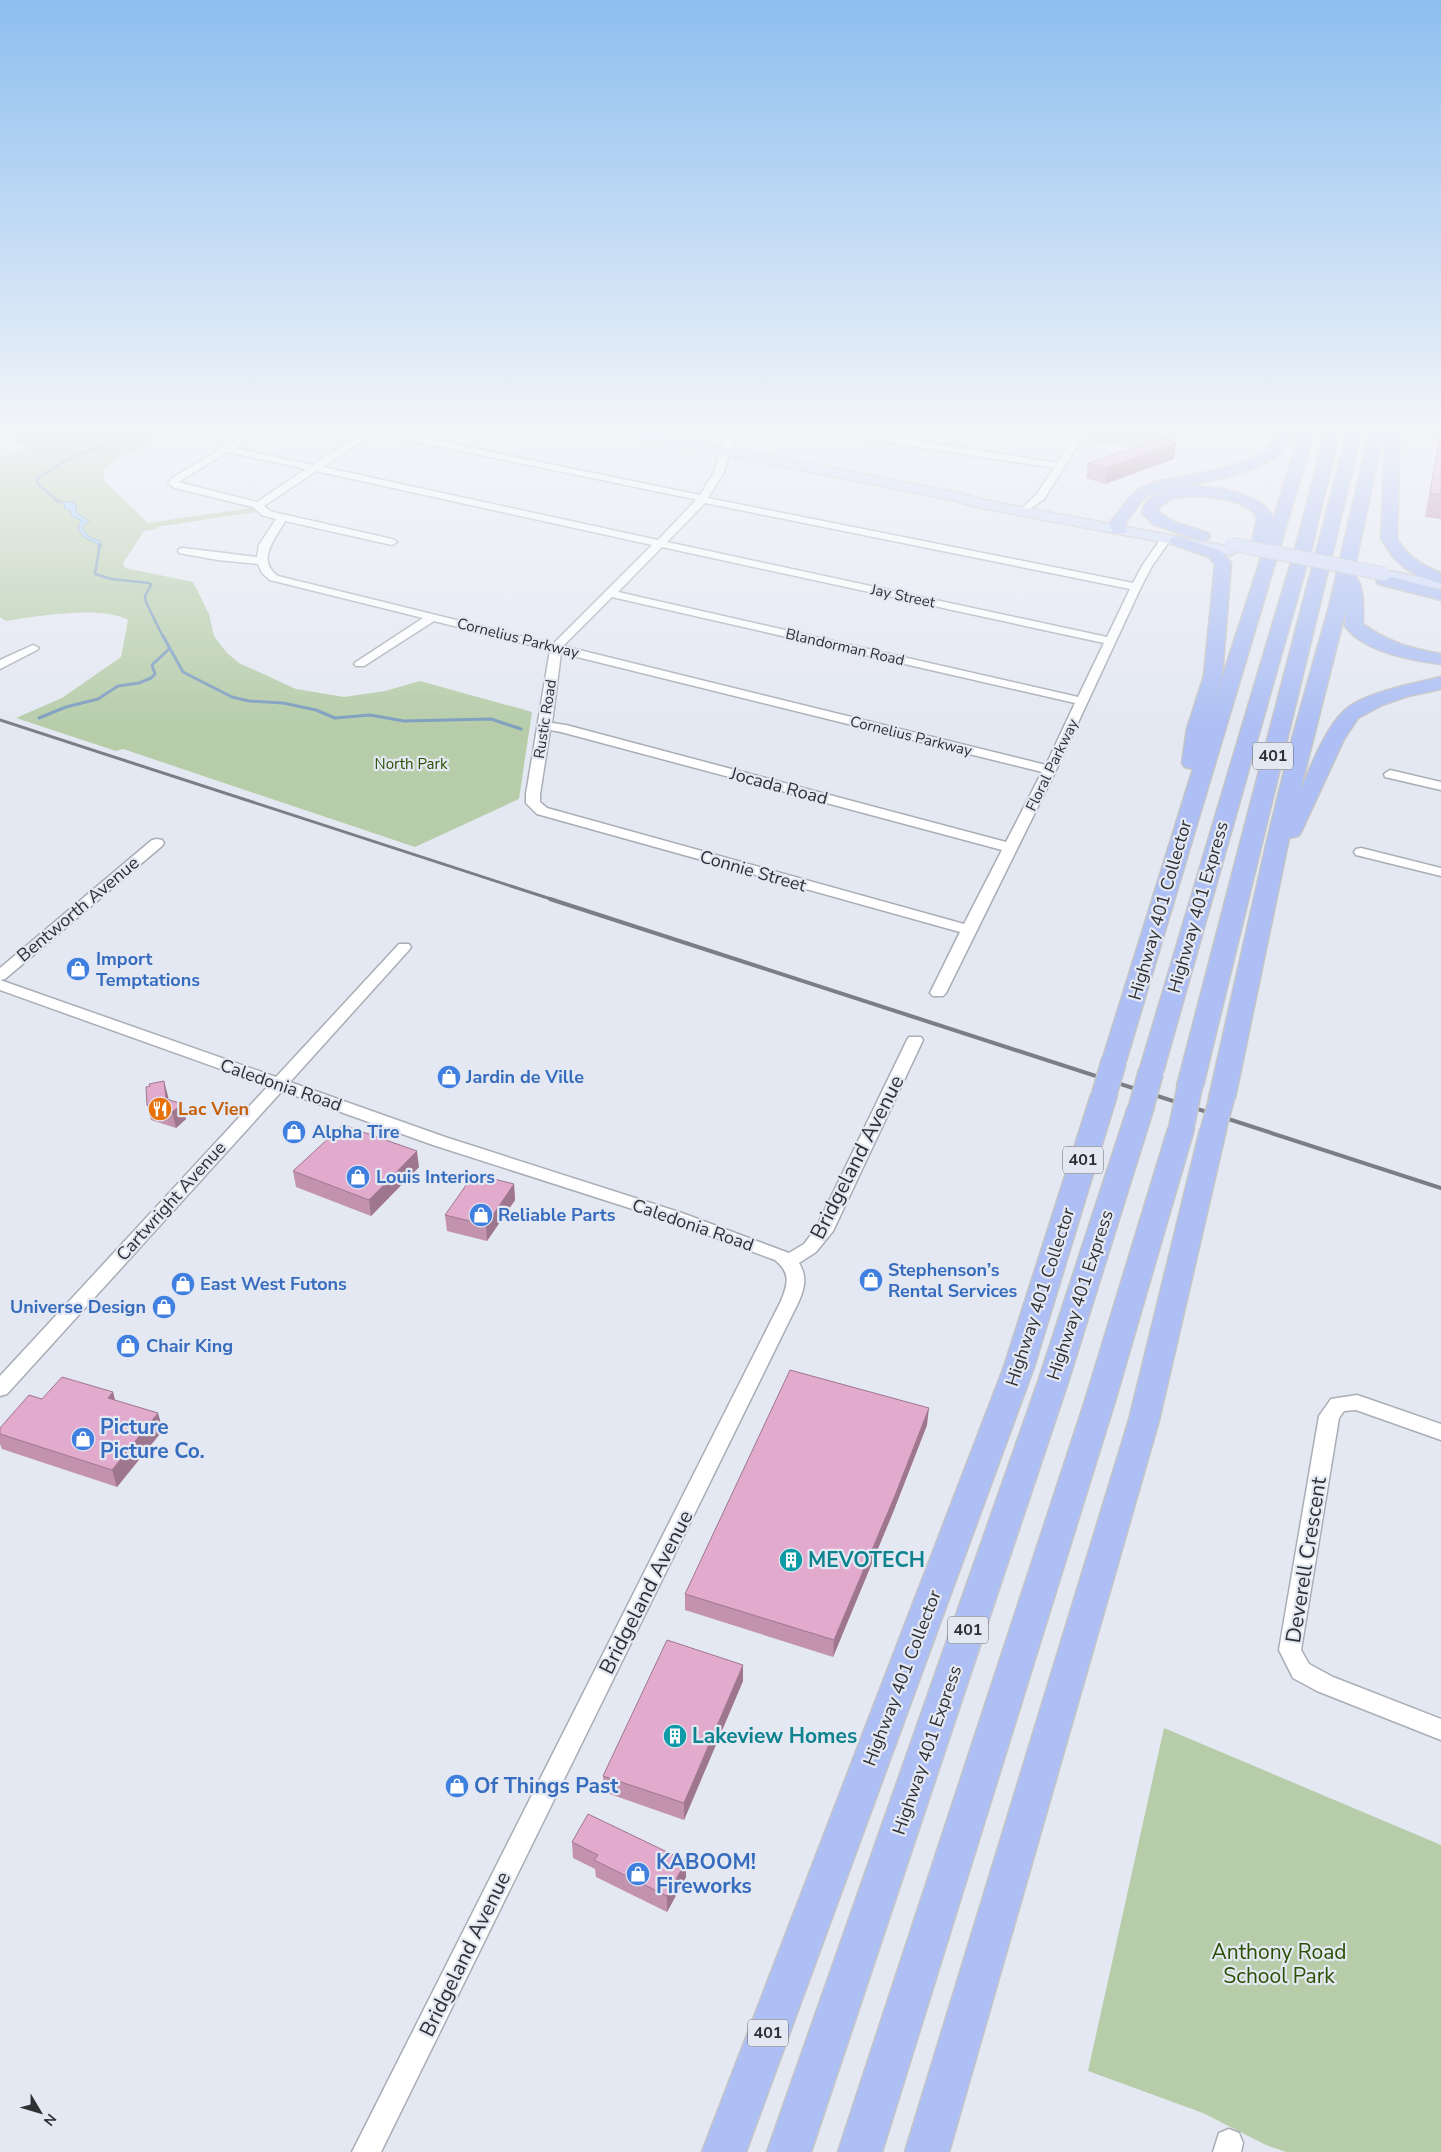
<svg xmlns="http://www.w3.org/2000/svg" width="1441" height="2152" viewBox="0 0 1441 2152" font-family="'Nunito Sans',sans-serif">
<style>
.green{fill:#b7cdaa}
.water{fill:#a2cdfa;stroke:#7f9ebf}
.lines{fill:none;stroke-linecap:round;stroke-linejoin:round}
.stream-far1{stroke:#7f9ebf;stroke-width:2.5}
.stream{stroke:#7f9ebf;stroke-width:3}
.minor-casing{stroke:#a9adb6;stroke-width:3}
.major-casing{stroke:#c4c5c6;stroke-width:3}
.highway-casing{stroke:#c4c5c6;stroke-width:3}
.minor{fill:#fff;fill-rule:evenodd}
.major{fill:#ced9f8;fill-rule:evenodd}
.highway{fill:#adbff4;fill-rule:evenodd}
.rail-far1{stroke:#7b7e84;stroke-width:3}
.rail{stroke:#7b7e84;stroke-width:4}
.major-bridge-casing{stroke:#c4c5c6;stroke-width:15;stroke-linecap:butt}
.highway-bridge-casing{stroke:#c4c5c6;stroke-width:27;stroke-linecap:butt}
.major-bridge{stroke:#ced9f8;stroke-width:13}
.highway-bridge{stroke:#adbff4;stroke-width:24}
.wall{fill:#c292af}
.shaded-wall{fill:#9e778f}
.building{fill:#e2aacc;stroke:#9e778f}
.labels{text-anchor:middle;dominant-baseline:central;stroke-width:4.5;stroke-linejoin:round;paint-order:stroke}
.far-street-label{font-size:15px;fill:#2e3034;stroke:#e4e8f2}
.far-park-label{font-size:15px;fill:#2a5003;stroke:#e4e8f2}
.shield{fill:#e4e8f2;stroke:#65676d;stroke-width:1}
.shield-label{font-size:16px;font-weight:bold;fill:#2e3034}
.street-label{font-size:18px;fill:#2e3034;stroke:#e4e8f2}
.shop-label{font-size:18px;font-weight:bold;fill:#366cbe;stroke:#e4e8f2;text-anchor:start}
.food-label{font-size:18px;font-weight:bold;fill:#c56008;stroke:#e4e8f2;text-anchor:start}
.near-street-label{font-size:21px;fill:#2e3034;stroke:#e4e8f2}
.near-shop-label{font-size:21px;font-weight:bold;fill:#366cbe;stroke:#e4e8f2;text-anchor:start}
.near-culture-label{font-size:21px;font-weight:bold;fill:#0d838f;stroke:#e4e8f2;text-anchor:start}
.near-park-label{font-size:21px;fill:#2a5003;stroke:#e4e8f2}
</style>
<rect width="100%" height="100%" fill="#e4e8f2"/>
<!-- green -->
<path class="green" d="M31,426H190L159,431L145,439L149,442L103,469L104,481L148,523L251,508L255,512L157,527V529L144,531L123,563L125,568L193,582L209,614L214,636L227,653L239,663L296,689L344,697L385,691L420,681L532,712L519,799L415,847L123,749L116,751L16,718L62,698L121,657L128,620C104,605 34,616 6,621L0,617V454L7,457L30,447L14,441L12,438Z
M1096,426H1178L1165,451L1086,441Z
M1164,1728L1441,1845V2152H1286L1266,2145L1203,2113L1088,2071Z"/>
<!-- water -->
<path class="water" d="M53,500L75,503L77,513L89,521L82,528L88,536L101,542V548H98V544L84,537L78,528L81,520L72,516L70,510L65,509L64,504Z"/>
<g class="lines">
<!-- stream-far1 -->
<path class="stream-far1" d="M59,502L38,484L37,479L66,460L107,443L134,426
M100,544L95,574L111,579L149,583L151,585L145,596L146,602L163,637"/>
<!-- stream -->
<path class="stream" d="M163,636L183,672L232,697L249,701L283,703L316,710L335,718L370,715L404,721L491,719L521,729
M39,718L66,707L98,699L118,686L139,683L151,678L155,674L152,665L169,649"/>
<!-- minor casing -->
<g class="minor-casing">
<path id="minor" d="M258,426H270L235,448L313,465L372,426H383L380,429L700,495L714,472L720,451L731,426H741L730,451L724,472L708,498L1133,583L1142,566L1162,537H1170L1171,539L1152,566L1141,587L1056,770L946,993L943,996H933L930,993L960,932L537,814L526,803V794L550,650L434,621L364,666H356L354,664L356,662L423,618L270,580L262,573L258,564L218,560L179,553L178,551L179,549L183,548L257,557L259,545L276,519L262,515L253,507L175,488L168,483L172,478ZM374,433L694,499L696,500L658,540L323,467ZM228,452L306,469L257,502L178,482ZM316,471L652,545L553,644L278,576C255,560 276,538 285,521L392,545L397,542L392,539L282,514L270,511L264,506ZM705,503L1130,589L1107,637L667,542ZM662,547L1104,643L1078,697L618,592ZM612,597L1075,703L1046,765L563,646ZM561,653L1042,772L1006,842L566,725L552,723ZM550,730L561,732L1002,850L964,924L547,808L540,802V794Z
M797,426H820L891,437L901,426H911L900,438L1057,463L1080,426H1090L1044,499L1027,511L1022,508L1036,495L1054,468L802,429Z
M33,645L39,648L37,650L0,669V660Z
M1390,770L1441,782V790L1385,777L1384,774Z
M157,839L162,840L164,843L162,846L5,979L0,980L276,1077L399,944H409L411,947L409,950L290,1082L445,1137L682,1213L789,1253L804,1244L816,1228L907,1040L909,1037H921L923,1040L833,1231L816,1252L799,1263C807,1276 805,1287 799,1301L381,2152H352L781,1301C788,1284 791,1273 775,1260L670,1221L433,1145L282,1091L7,1394L0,1396V1376L268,1086L0,990V968L152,840Z
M1361,848L1441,868V876L1356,855L1354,852L1356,849Z
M1357,1395L1441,1424V1440L1356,1410L1344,1411L1339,1418L1301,1650L1309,1664L1333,1677L1441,1719V1740L1317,1691L1293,1678L1279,1650L1319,1416L1331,1399Z
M1229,2129L1239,2133L1243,2143L1241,2152H1213L1219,2133Z"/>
</g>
<!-- major casing -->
<g class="major-casing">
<path id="major" d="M591,426H616L954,492L984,500L1231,547L1238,551L1231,555L982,508L952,500L597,430Z
M1384,570L1441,581V589L1379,577L1377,574L1379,571Z"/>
</g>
<!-- highway casing -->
<g class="highway-casing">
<path id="highway" d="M1285,426H1299L1276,457L1257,467L1226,477L1150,494L1140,503L1125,524L1127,530L1125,533H1113L1109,524L1130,497L1140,488L1155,482L1218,470L1247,461L1266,451Z
M1302,426H1316L1126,1061L1123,1066L1114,1069L1105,1066L1102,1061L1193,769L1185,767L1182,763L1187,729L1204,676L1215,564L1209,557L1172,544L1170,541L1172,538L1178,536L1221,551L1231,563L1222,676L1213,706L1263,552L1253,551L1251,548L1257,518C1248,497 1195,493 1175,498C1169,499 1164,503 1159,508L1158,512L1174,522L1208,533L1210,536L1208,539L1202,541L1153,524L1142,513C1148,472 1266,483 1273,520Z
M1327,426H1341L1312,546L1163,1072L1160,1077L1151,1080L1142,1077L1139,1072L1296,546Z
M1349,426H1363L1203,1086L1199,1092L1190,1094L1181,1092L1177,1086Z
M1371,426H1385L1353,575C1365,581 1363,612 1363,624C1387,642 1412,649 1441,654V664C1412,660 1363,652 1345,626L1346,609L1300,791C1311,767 1325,729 1344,711C1362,693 1416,683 1441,677V689L1408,696L1382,705L1358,718L1344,739L1301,832L1298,836L1289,838L1235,1098L1231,1104L1222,1106L1213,1104L1209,1098L1267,841L1292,739L1329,607Z
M1386,426H1400L1397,539C1407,556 1422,566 1441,573V584L1419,576L1405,568L1393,557L1381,539Z
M1384,575L1441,590V600L1378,584L1376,580L1378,576Z
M1104,1087L1113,1089L1117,1095L1034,1367L746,2152H702L1004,1367L1091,1095L1095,1089Z
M1141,1099L1150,1101L1154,1107L1068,1382L811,2152H767L1038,1382L1128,1107L1132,1101Z
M1181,1121L1190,1123L1194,1129L1115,1401L882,2152H838L1085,1401L1168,1129L1172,1123Z
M1213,1122L1222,1124L1226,1130L1159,1420L949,2152H905L1129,1420L1200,1130L1204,1124Z"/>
</g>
<!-- minor -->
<use href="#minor" class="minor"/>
<!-- major -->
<use href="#major" class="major"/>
<!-- highway -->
<use href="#highway" class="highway"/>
<!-- rail-far1 -->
<path class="rail-far1" d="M0,720L554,900"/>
<!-- rail -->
<path class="rail" d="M550,899L1441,1188"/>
<!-- major-bridge casing -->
<g class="major-bridge-casing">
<path id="major-bridge" d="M1231,544L1384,574"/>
</g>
<!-- highway-bridge casing -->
<g class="highway-bridge-casing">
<path id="highway-bridge" d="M1104,1095L1114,1061
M1141,1107L1151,1072
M1181,1129L1190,1086
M1213,1130L1222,1098"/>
</g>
<!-- major-bridge -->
<use href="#major-bridge" class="major-bridge"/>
<!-- highway-bridge -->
<use href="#highway-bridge" class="highway-bridge"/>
</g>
<!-- wall -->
<path class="wall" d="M1432,426H1441V519L1425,517L1439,438L1429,437Z
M1176,443L1174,459L1105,484L1086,478L1088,463Z
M168,1096V1099L186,1119L176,1128L151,1120L147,1105Z
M419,1167L371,1216L296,1187L293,1171Z
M514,1184L515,1200L487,1241L447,1231L445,1215Z
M113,1392L115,1400L163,1430L117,1487L2,1449L0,1444V1428L42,1399Z
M927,1425L894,1510L833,1657L685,1610V1594Z
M743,1665V1681L684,1820L604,1792L603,1776Z
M572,1842L686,1877L667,1912L596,1877L595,1869L573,1858Z"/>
<!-- shaded-wall -->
<path class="shaded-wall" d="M1176,443L1174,459L1105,484L1107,468Z
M164,1081L168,1096L170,1112L166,1099Z
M183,1104L186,1119L176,1128L172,1112Z
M417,1151L419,1167L371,1216L369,1200Z
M514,1184L515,1200L487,1241L486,1225Z
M113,1392L117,1409L108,1398Z
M929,1408L927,1425L894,1510L833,1657L834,1640Z
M158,1413L163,1430L117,1487L112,1470Z
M743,1665V1681L684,1820V1803Z
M686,1861V1877L667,1912V1896Z"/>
<!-- building -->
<path class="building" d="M1441,432V495L1430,493Z
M1162,438L1176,443L1107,468L1088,463Z
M164,1081L166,1099L183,1104L172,1112L147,1105L146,1087L150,1086L149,1084Z
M343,1125L417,1151L369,1200L293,1171Z
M474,1174L514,1184L486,1225L445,1215Z
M790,1370L929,1408L896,1493L834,1640L685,1594Z
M62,1377L113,1392L108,1398L158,1413L112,1470L0,1434V1428L29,1395L42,1399Z
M667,1640L743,1665L684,1803L603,1776Z
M588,1814L686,1861L667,1896L594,1860L598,1855L572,1842Z"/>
<!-- sky -->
<linearGradient id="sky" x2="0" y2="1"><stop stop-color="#8cbeef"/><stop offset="0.59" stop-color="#f3f5f9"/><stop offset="1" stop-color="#f3f5f9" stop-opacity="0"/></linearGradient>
<rect width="1441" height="727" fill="url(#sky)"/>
<!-- icons -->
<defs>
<g id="shop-disc" transform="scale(1.25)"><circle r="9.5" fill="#3f7fe0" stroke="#e4e8f2"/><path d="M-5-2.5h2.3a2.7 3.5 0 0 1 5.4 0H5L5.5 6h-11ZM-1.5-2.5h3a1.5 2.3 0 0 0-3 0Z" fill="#fff"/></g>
<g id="restaurant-disc" transform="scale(1.25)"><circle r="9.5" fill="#e8710a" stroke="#e4e8f2"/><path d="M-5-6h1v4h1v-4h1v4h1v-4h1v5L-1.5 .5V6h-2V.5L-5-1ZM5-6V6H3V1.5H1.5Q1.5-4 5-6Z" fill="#fff"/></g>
<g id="building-disc" transform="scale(1.25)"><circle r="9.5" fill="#0f9aa8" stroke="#e4e8f2"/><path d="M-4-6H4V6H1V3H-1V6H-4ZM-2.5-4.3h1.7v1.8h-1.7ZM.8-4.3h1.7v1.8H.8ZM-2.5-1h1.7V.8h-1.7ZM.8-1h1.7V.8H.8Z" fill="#fff"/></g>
</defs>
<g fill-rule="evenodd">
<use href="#shop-disc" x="78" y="969"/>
<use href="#shop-disc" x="449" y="1077"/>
<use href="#restaurant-disc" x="160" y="1109"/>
<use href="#shop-disc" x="294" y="1132"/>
<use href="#shop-disc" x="358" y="1177"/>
<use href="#shop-disc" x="481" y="1215"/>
<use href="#shop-disc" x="871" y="1280"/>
<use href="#shop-disc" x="183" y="1284"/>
<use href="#shop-disc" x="164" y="1307"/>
<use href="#shop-disc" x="128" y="1346"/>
<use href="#shop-disc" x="83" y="1439"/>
<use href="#building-disc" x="791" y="1560"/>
<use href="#building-disc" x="675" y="1736"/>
<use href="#shop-disc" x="457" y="1786"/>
<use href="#shop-disc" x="638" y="1874"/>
</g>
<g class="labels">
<!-- far-street labels -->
<g class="far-street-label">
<text transform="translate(903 596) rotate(12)">Jay Street</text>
<text transform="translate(518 638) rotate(14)">Cornelius Parkway</text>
<text transform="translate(845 647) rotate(13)">Blandorman Road</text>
<text transform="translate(545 719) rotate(-81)">Rustic Road</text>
<text transform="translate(911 736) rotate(14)">Cornelius Parkway</text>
<text transform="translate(1052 765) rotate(-64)">Floral Parkway</text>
</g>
<!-- far-park labels -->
<g class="far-park-label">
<text x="411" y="764">North Park</text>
</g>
<!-- shield labels -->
<g class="shield">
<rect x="1253" y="742.5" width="40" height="27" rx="4"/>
<rect x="1063" y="1146.5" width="40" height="27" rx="4"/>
<rect x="948" y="1616.5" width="40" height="27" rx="4"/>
<rect x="748" y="2019.5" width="40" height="27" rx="4"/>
</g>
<g class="shield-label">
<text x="1273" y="756">401</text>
<text x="1083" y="1160">401</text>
<text x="968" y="1630">401</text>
<text x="768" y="2033">401</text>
</g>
<!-- street labels -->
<g class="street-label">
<text transform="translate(779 786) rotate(15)">Jocada Road</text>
<text transform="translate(753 871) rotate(16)">Connie Street</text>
<text transform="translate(1198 907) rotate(-74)">Highway 401 Express</text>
<text transform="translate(78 909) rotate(-40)">Bentworth Avenue</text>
<text transform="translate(1160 910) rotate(-74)">Highway 401 Collector</text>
<text transform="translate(281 1085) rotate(19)">Caledonia Road</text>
<text transform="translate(171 1201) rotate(-48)">Cartwright Avenue</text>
<text transform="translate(693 1225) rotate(19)">Caledonia Road</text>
<text transform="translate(1080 1295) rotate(-72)">Highway 401 Express</text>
<text transform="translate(1040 1297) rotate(-72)">Highway 401 Collector</text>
<text transform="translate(902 1678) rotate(-69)">Highway 401 Collector</text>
<text transform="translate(927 1750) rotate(-71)">Highway 401 Express</text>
</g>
<!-- shop labels -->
<g class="shop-label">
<text x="96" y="959">Import<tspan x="96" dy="21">Temptations</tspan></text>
<text x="466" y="1077">Jardin de Ville</text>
<text x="312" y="1132">Alpha Tire</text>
<text x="376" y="1177">Louis Interiors</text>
<text x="498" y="1215">Reliable Parts</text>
<text x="888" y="1270">Stephenson’s<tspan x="888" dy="21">Rental Services</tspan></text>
<text x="200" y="1284">East West Futons</text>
<text x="146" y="1307" text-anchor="end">Universe Design</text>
<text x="146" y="1346">Chair King</text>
</g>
<!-- food labels -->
<g class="food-label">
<text x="178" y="1109">Lac Vien</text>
</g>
<!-- near-street labels -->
<g class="near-street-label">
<text transform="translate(857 1157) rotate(-63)">Bridgeland Avenue</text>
<text transform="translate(1306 1560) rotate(-81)">Deverell Crescent</text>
<text transform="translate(646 1592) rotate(-63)">Bridgeland Avenue</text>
<text transform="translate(465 1954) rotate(-64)">Bridgeland Avenue</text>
</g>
<!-- near-shop labels -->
<g class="near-shop-label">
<text x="100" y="1427">Picture<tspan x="100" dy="24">Picture Co.</tspan></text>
<text x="474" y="1786">Of Things Past</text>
<text x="656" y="1862">KABOOM!<tspan x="656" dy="24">Fireworks</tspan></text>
</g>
<!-- near-culture labels -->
<g class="near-culture-label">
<text x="808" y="1560">MEVOTECH</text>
<text x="692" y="1736">Lakeview Homes</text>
</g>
<!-- near-park labels -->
<g class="near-park-label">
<text x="1279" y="1952">Anthony Road<tspan x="1279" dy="24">School Park</tspan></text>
</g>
</g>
<!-- north arrow -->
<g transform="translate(40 2112) rotate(128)" stroke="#e4e8f2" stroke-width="4" paint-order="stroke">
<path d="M0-4L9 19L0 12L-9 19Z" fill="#2e3034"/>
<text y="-8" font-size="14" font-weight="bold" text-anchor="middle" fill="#2e3034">N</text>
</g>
</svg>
